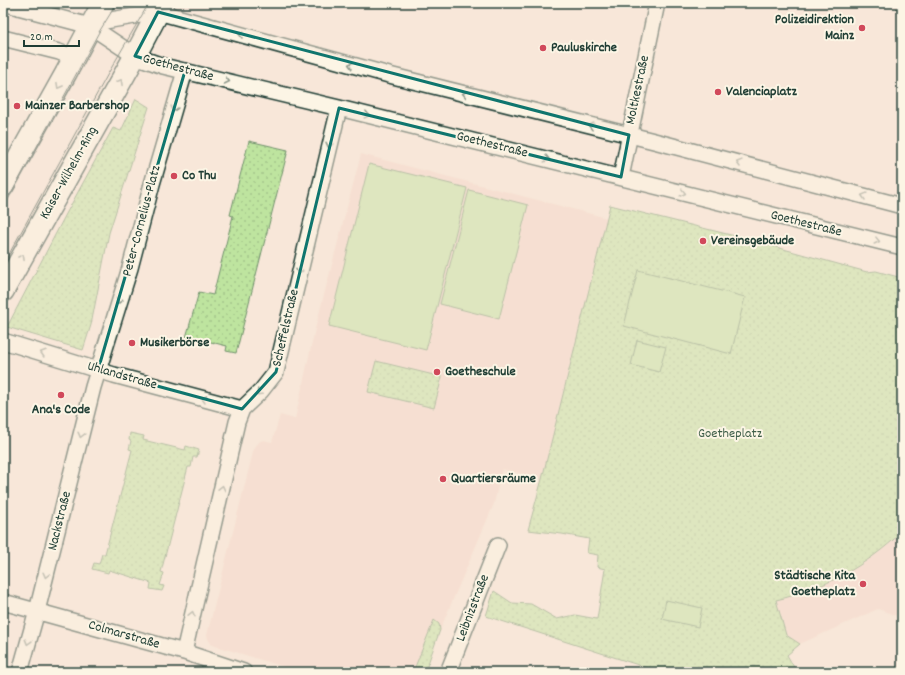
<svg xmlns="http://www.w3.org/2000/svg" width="905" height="675" viewBox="0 0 905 675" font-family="Dekko,sans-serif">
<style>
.built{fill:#f4d6ca}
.green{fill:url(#green-dots);stroke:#6e906a}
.pitch{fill:#bee49f;stroke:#6e906a}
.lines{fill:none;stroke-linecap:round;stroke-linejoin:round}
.street-casing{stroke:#1f3d34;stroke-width:18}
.secondary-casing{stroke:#1f3d34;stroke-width:24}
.street{stroke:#fcf5e5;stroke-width:15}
.secondary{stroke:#fcf5e5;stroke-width:21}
.tram{stroke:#1f3d34;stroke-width:1}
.oneway{stroke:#8e998c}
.marked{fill:none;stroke:#0f766e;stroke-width:3;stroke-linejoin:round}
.poi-dot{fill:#d1495b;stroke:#fcf5e5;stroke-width:1.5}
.labels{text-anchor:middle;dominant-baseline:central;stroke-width:4;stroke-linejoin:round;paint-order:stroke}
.poi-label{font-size:14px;font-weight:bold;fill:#1f3d34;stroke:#fcf5e5;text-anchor:start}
.street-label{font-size:14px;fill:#1f3d34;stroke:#fcf5e5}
.park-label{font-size:14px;fill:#3f5e49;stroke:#fcf5e5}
</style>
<defs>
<pattern id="green-dots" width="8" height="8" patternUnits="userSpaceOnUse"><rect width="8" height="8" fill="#bee49f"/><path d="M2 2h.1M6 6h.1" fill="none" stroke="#a3c48a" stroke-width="1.8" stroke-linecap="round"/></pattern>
</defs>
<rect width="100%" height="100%" fill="#f8e7d9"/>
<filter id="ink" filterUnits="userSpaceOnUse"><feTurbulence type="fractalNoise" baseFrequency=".025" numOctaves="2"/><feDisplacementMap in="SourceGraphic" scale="8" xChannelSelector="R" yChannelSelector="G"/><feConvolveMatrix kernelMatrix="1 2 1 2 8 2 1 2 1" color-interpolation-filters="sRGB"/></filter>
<g filter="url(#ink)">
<!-- built -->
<path class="built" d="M361,154L607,218L542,479L502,469L494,504L440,630L425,672H301L212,645L208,639L207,635L254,448L260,441L264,440L272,442L280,415L295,419L315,329Z
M902,532V618L878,609L800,644L786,635L776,600L811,590L861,565L887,546Z"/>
<!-- green -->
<path class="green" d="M136,99L149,107L109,233L91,325L83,350L7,327L66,214L113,128L121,131Z
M249,141L288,150L236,353L226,351L227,346L195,338L194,343L185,341L199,292L213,295L233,216L230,215Z
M610,205L747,239L867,272L876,271L902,278V532C866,566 824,589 776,600L786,635L800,644L787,655L795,669L786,672L771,668L770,672H660L486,616L494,591L512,603L531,604L557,619L575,615L597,619L605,569L597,567L598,555L587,553L589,539L562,534L528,530L542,479Z
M376,361L442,377L434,408L368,392Z
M130,433L144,436L143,440L185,450L186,446L199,450L197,457H193L191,467H188L161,572L164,573L160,585L164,586L162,591L150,589L151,583L109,570L108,573L92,569L94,563L99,564L102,554H105L132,450L129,449L131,441L129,440Z
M434,620L439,624L440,630L425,672H413Z"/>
<!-- pitch -->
<path class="pitch" d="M369,164L467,188L426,350L329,326Z
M469,190L528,205L499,319L440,304Z
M638,270L745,297L731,354L624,326Z
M637,340L666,347L659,372L631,365Z
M666,600L702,608L698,627L662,619Z"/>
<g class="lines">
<!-- street casing -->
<g class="street-casing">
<path id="street" d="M3,3L90,26L135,56L163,66L339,108L902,247
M90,26L105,21L158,12L389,75L654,141L902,206
M3,38L59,52L74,58
M621,177L657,3
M3,341L114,375L242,409
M3,602L184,652L244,672
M184,652L237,422L242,409L261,391L276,372L339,108
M20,672L37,611L93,387L130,268L152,184L185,71
M448,672L498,545"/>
</g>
<!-- secondary casing -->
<g class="secondary-casing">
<path id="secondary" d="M3,186L66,73L103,3
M3,291L135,56L163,3"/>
</g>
<!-- street -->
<use href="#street" class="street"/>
<!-- secondary -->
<use href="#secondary" class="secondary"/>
<!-- tram -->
<path class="tram" d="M3,209L99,32L117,3
M3,265L109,72L149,3"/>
</g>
<!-- one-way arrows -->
<defs><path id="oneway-chevron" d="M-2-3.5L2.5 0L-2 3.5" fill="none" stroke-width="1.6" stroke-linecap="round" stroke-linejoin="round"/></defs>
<g class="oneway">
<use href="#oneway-chevron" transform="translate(241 34) rotate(-165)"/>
<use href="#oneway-chevron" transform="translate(351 65) rotate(-165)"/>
<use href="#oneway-chevron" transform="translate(227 81) rotate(13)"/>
<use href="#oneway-chevron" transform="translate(120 82) rotate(-61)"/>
<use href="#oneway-chevron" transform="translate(59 86) rotate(119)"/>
<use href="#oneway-chevron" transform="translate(465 94) rotate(-166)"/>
<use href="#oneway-chevron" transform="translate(174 109) rotate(106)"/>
<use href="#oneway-chevron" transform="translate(367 115) rotate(14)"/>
<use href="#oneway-chevron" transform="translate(591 126) rotate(-166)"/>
<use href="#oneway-chevron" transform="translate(329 145) rotate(103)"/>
<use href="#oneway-chevron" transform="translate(547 159) rotate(14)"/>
<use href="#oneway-chevron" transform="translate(739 163) rotate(-165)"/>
<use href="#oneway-chevron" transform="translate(683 193) rotate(14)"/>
<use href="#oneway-chevron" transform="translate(864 196) rotate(-165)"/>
<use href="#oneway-chevron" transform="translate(877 241) rotate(14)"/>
<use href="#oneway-chevron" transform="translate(22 257) rotate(-61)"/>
<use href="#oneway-chevron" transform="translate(299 272) rotate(103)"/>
<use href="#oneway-chevron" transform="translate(119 301) rotate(107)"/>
<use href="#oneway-chevron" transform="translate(43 353) rotate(-163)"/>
<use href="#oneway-chevron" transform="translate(259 393) rotate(134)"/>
<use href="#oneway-chevron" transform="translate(204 399) rotate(-165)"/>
<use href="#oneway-chevron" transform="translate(81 435) rotate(104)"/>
<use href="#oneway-chevron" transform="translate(222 488) rotate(-77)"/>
<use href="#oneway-chevron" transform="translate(46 575) rotate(104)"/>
<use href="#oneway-chevron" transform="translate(192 614) rotate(-77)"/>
<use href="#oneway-chevron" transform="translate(28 642) rotate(106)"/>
</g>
</g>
<!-- marked area -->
<path d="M0 0H905V675H0ZM158,12L629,135L621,177L339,108L276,372L242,409L98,370L185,71L135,56Z" fill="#f8e7d9" fill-opacity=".55" fill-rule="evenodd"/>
<path class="marked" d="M158,12L629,135L621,177L339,108L276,372L242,409L98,370L185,71L135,56Z"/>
<!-- markers -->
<g class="poi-dot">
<circle cx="862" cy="28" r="4"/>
<circle cx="543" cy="48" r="4"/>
<circle cx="718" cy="92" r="4"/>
<circle cx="17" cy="106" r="4"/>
<circle cx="174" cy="176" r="4"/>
<circle cx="703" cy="241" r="4"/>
<circle cx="132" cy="343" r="4"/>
<circle cx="437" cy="372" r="4"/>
<circle cx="61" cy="395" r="4"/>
<circle cx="443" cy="479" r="4"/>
<circle cx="863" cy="584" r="4"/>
</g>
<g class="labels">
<!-- poi labels -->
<g class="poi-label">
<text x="854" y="20" text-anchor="end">Polizeidirektion<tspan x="854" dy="16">Mainz</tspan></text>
<text x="551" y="48">Pauluskirche</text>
<text x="726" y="92">Valenciaplatz</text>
<text x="25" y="106">Mainzer Barbershop</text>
<text x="182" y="176">Co Thu</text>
<text x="711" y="241">Vereinsgebäude</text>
<text x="140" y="343">Musikerbörse</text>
<text x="445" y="372">Goetheschule</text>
<text x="61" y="410" text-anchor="middle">Ana's Code</text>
<text x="451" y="479">Quartiersräume</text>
<text x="855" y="576" text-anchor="end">Städtische Kita<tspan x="855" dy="16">Goetheplatz</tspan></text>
</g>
<!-- street labels -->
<g class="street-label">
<text transform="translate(178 68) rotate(15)">Goethestraße</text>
<text transform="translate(638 90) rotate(-78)">Moltkestraße</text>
<text transform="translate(492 145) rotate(14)">Goethestraße</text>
<text transform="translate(69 173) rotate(-61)">Kaiser-Wilhelm-Ring</text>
<text transform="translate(142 221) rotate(-75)">Peter-Cornelius-Platz</text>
<text transform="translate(806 224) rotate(14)">Goethestraße</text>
<text transform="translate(286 328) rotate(-77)">Scheffelstraße</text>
<text transform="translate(122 376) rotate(16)">Uhlandstraße</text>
<text transform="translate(60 521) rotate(-76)">Nackstraße</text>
<text transform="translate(473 608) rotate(-69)">Leibnizstraße</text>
<text transform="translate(124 635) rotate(16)">Colmarstraße</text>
</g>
<!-- park labels -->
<g class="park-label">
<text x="730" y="434">Goetheplatz</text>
</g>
</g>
<!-- margin -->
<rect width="905" height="675" fill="none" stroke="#fcf5e5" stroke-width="16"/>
<rect x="8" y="8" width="889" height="659" fill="none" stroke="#1f3d34" stroke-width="1.5" filter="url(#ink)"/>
<!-- scale -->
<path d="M24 40v6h55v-6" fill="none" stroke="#1f3d34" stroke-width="2"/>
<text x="30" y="40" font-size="12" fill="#1f3d34" stroke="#fcf5e5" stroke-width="3" paint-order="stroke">20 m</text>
</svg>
